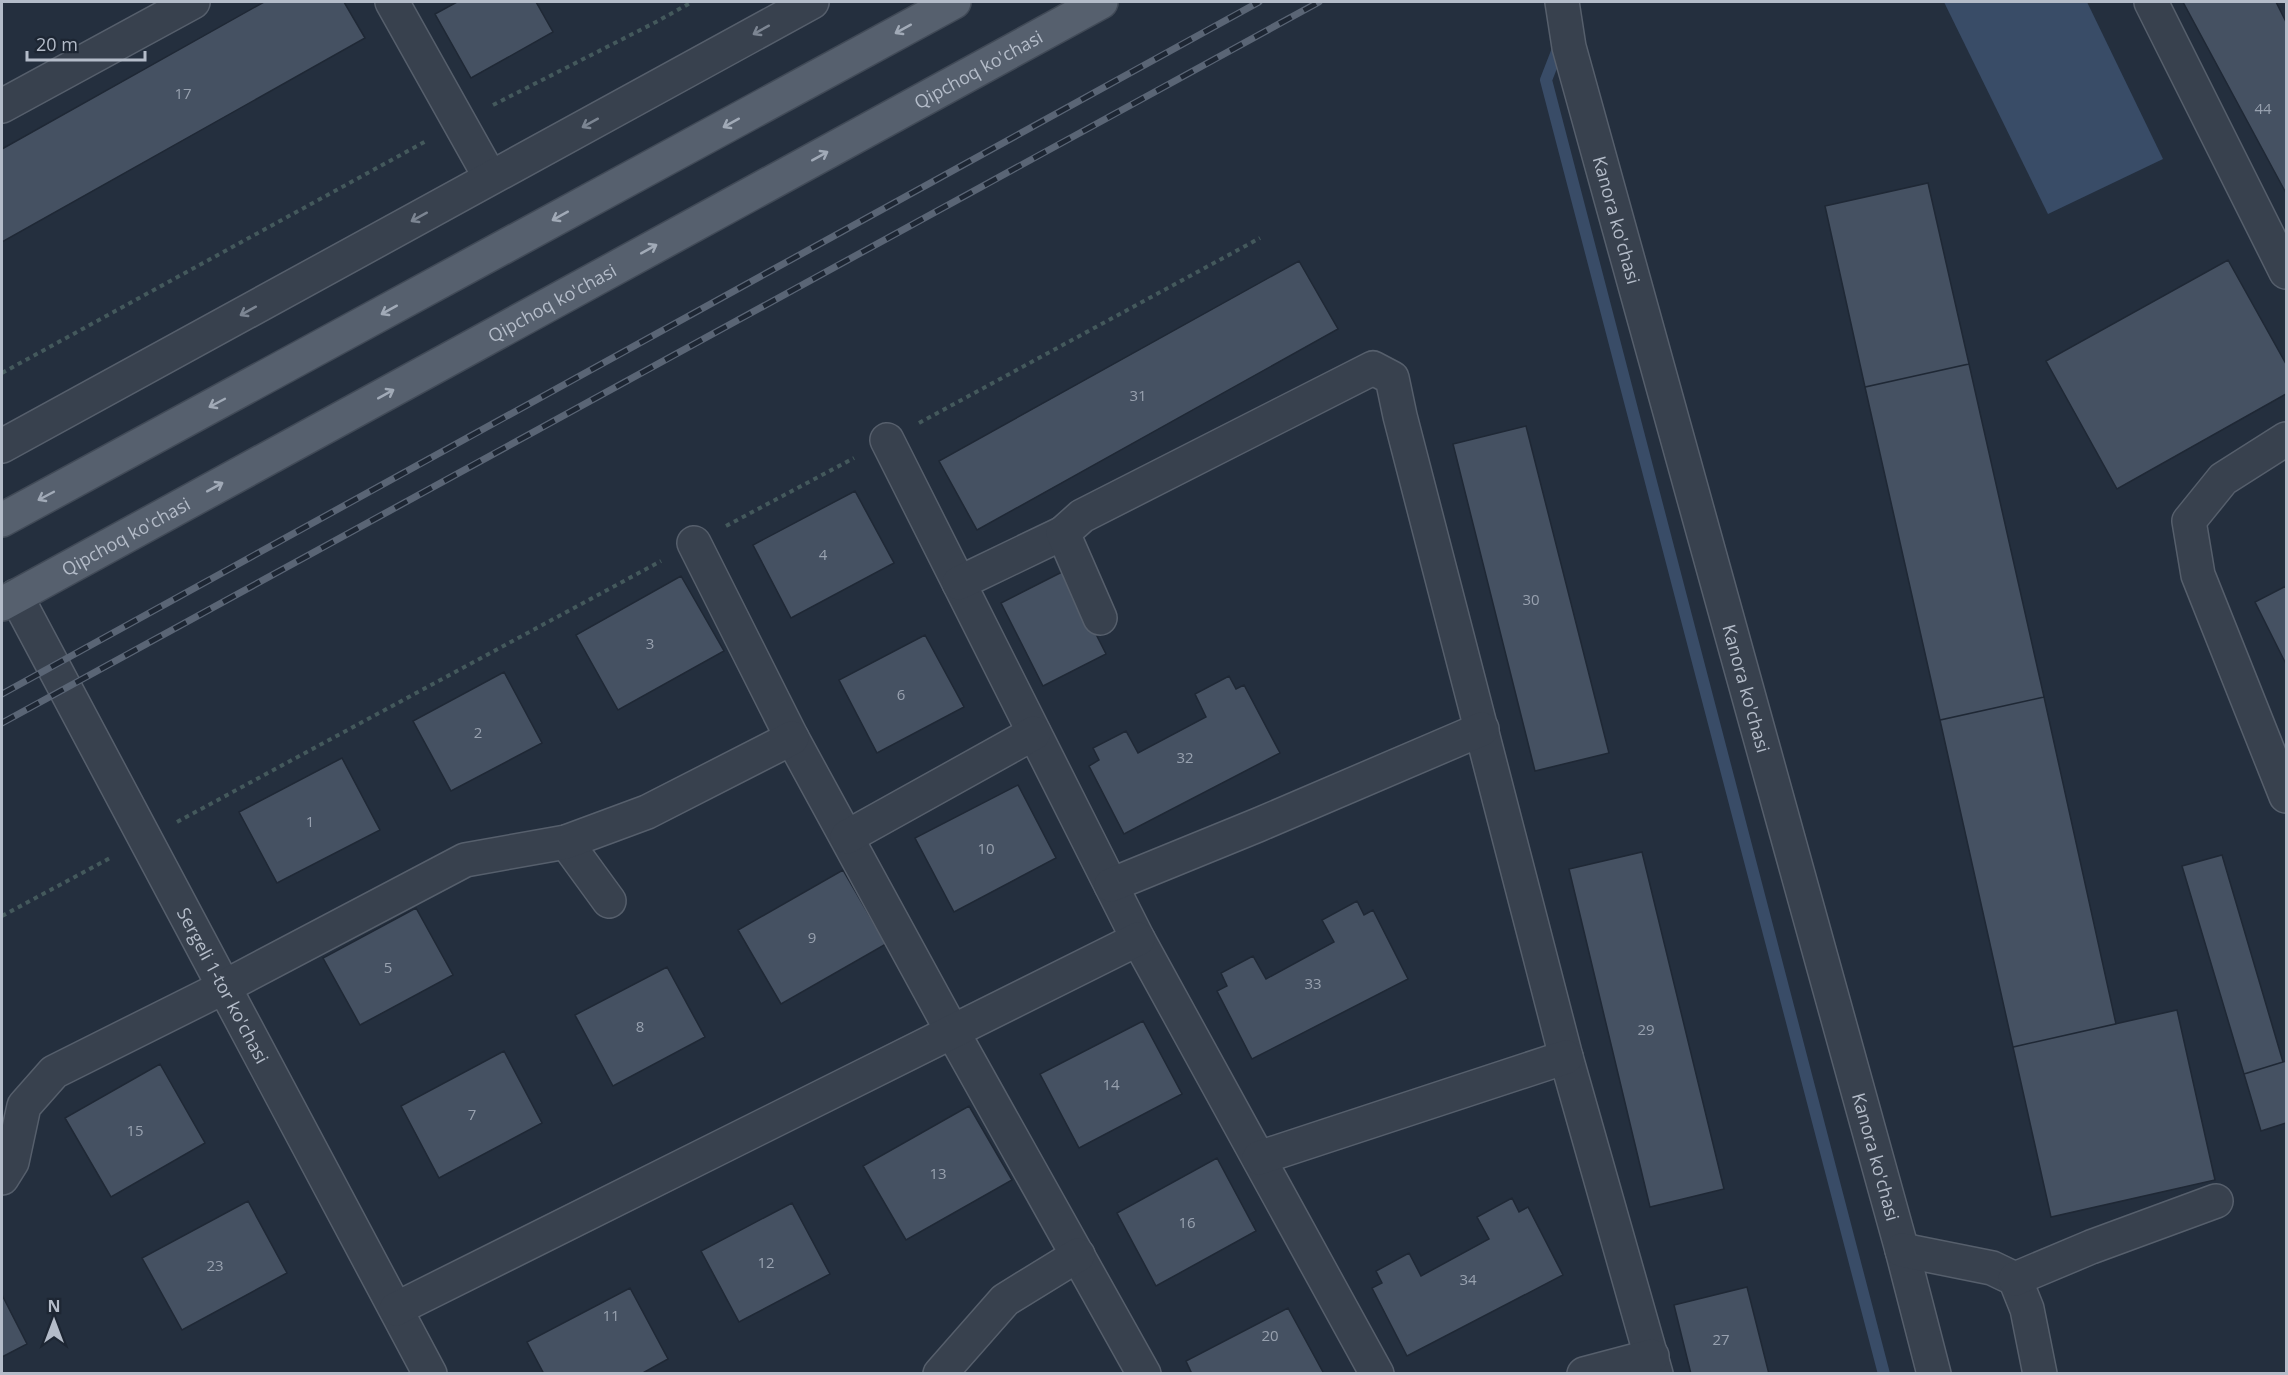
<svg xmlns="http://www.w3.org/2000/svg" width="2288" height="1375" viewBox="0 0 2288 1375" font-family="'Open Sans',sans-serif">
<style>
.water{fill:#394c67}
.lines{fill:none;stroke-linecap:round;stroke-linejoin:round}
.stream{stroke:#394c67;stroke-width:12}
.building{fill:#455162;stroke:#1f2835;stroke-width:1.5}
.minor-casing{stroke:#565f6c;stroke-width:36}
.major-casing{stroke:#414a57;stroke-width:36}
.path{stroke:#44595c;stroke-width:4;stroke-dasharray:4.5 4.5;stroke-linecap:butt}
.minor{stroke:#38414e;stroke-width:33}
.major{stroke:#56606e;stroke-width:33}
.rail-casing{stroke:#5a6575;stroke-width:7}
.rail{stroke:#1d2633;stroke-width:4.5;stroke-dasharray:14;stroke-linecap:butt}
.oneway{stroke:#a1aab7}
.oneway2{stroke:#7c8592}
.labels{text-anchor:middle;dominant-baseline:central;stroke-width:4.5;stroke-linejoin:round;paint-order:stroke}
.number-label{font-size:15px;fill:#98a1af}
.street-label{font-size:18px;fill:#b4bcc9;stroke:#1d2633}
</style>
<rect width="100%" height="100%" fill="#242f3e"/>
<!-- water -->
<path class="water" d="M1944,2H2087L2163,159L2048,214Z"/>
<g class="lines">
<!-- stream -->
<path class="stream" d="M1560,44L1546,80L1884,1374"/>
</g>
<!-- building -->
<path class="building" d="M264,2H344L365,38L2,242V149Z
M457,2H536L553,32L471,78L435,14Z
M2183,2H2276L2286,22V193Z
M1928,183L1969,364L1865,387L1825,206Z
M2228,260L2286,364V394L2117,489L2046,361Z
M1299,261L1338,329L977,530L939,461Z
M1969,364L2044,697L1940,720L1865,387Z
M1526,426L1609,753L1535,771L1453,444Z
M855,491L894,563L791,618L753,545Z
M1064,571L1106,654L1043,686L1001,603Z
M681,576L724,651L618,710L576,635Z
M2286,586V664L2255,602Z
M925,635L964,707L877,753L839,680Z
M504,672L542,743L451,791L413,721Z
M1229,676L1236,689L1244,685L1280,753L1124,834L1089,766L1099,760L1093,748L1126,731L1138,753L1206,717L1195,694Z
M2044,697L2116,1024L2013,1047L1940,720Z
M342,758L380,830L277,883L239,812Z
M1018,785L1056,858L954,912L915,838Z
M1642,852L1724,1189L1650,1207L1569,869Z
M2222,855L2283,1062L2244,1074L2182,866Z
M843,870L886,944L781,1004L738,930Z
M1357,901L1364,915L1373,910L1408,979L1252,1059L1217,991L1227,986L1221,973L1253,956L1266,979L1334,942L1322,920Z
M416,908L453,975L360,1025L323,958Z
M667,967L705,1037L613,1086L575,1015Z
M2177,1010L2215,1180L2051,1217L2013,1047Z
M1143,1021L1182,1094L1079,1148L1040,1074Z
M504,1051L542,1123L439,1178L401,1106Z
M2286,1061V1123L2261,1131L2244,1074Z
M160,1064L205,1143L111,1197L65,1118Z
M969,1106L1012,1180L906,1240L863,1166Z
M1217,1158L1256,1231L1156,1286L1117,1213Z
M1512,1198L1519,1212L1528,1207L1563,1275L1407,1356L1372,1288L1382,1283L1376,1271L1409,1253L1421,1276L1489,1239L1477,1217Z
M248,1201L287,1273L182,1330L142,1258Z
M792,1203L830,1274L739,1322L701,1251Z
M1747,1287L1769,1374H1691L1674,1305Z
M630,1288L668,1359L641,1374H544L527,1342Z
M2,1295L27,1344L2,1357Z
M1288,1308L1324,1374H1192L1186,1361Z"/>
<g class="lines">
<!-- minor casing -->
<g class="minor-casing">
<g id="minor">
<path d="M392,2L490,177"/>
<path id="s1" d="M1562,2L1569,47L1902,1250L1934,1374"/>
<path d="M2151,2L2286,272"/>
<path d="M2,106L193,2"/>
<path d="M2286,439L2223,479L2189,521L2198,575L2286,796"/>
<path d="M887,440L1138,939L1377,1374"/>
<path d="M2,446L812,2"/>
<path d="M694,543L792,738L952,1031L1144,1374"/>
<path d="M959,583L1063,533"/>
<path id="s2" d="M16,596L430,1374"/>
<path d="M1100,618L1063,533L1082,516L1373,368L1392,378L1400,416L1566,1057L1656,1374"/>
<path d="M847,837L1034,733"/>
<path d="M566,842L609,901"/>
<path d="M1111,885L1258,825L1482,729"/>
<path d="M1259,1158L1566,1057"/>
<path d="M2,1178L12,1162L24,1106L54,1072L224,987L465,860L566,842L647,812L792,738"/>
<path d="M1902,1250L1992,1268L2015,1279L2027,1309L2040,1374"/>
<path d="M2015,1279L2091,1247L2216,1201"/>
<path d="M396,1309L1138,939"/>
<path d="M940,1374L1005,1300L1078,1255"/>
<path d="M1584,1374L1652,1356"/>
</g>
</g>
<!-- major casing -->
<g class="major-casing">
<g id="major">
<path d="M2,520L954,2"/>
<path id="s3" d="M2,604L1101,2"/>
</g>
</g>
<!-- path -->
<path class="path" d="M493,105L656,22L692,2
M2,373L428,140
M919,423L1260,238
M726,526L854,458
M177,822L661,561
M2,916L112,857"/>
<!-- minor -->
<use href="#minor" class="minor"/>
<!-- major -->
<use href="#major" class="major"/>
<!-- rail casing -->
<g class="rail-casing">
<path id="rail" d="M2,694L1259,2
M2,723L1319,2"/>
</g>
<!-- rail -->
<use href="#rail" class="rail"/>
</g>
<!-- one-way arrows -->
<defs><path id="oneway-shaft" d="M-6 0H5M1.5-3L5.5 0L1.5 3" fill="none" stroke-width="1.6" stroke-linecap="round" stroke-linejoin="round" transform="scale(1.5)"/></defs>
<g class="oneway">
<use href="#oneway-shaft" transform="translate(903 29) rotate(151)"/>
<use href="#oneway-shaft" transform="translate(731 123) rotate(151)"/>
<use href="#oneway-shaft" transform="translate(820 156) rotate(-29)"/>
<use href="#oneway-shaft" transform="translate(560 216) rotate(151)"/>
<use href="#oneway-shaft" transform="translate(649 249) rotate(-29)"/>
<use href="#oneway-shaft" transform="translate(389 310) rotate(151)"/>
<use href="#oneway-shaft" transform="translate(386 394) rotate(-29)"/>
<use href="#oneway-shaft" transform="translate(217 403) rotate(152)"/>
<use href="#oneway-shaft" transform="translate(215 487) rotate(-29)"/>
<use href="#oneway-shaft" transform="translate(46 496) rotate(152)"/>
</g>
<g class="oneway2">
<use href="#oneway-shaft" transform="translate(761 30) rotate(151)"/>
<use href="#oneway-shaft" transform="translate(590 123) rotate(151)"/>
<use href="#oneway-shaft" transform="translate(419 217) rotate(151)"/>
<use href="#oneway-shaft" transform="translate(248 311) rotate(151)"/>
</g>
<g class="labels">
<!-- number labels -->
<g class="number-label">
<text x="183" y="93">17</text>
<text x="2263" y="108">44</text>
<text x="1138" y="395">31</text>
<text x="823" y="554">4</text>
<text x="1531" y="599">30</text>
<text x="650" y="643">3</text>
<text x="901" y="694">6</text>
<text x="478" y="732">2</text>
<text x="1185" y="757">32</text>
<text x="310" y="821">1</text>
<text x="986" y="848">10</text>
<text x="812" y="937">9</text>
<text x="388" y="967">5</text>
<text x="1313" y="983">33</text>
<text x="640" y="1026">8</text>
<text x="1646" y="1029">29</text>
<text x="1111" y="1084">14</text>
<text x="472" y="1114">7</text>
<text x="135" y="1130">15</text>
<text x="938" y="1173">13</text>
<text x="1187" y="1222">16</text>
<text x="766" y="1262">12</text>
<text x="215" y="1265">23</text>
<text x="1468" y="1279">34</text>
<text x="611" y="1315">11</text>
<text x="1270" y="1335">20</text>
<text x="1721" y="1339">27</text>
</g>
<!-- street labels -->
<g class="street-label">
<text stroke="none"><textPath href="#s3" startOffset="1113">Qipchoq ko'chasi</textPath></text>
<text stroke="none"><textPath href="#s1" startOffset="225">Kanora ko'chasi</textPath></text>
<text stroke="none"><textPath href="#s3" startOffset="627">Qipchoq ko'chasi</textPath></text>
<text stroke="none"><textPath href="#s3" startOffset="141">Qipchoq ko'chasi</textPath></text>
<text stroke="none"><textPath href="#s1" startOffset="711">Kanora ko'chasi</textPath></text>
<text stroke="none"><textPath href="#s2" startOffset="441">Sergeli 1-tor ko'chasi</textPath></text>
<text stroke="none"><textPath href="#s1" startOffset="1197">Kanora ko'chasi</textPath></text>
</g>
</g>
<!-- border -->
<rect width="2288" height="1375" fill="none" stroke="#b4bcc9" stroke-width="6"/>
<!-- north arrow -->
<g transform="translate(54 1321)" stroke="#1d2633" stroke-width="4.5" paint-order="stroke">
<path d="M0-4.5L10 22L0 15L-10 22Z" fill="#b4bcc9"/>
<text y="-9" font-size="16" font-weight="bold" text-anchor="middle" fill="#b4bcc9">N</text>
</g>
<!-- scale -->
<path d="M27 51v9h118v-9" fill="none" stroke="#b4bcc9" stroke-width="3"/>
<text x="36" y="51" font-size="18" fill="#b4bcc9" stroke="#1d2633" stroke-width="4.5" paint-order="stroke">20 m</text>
</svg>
